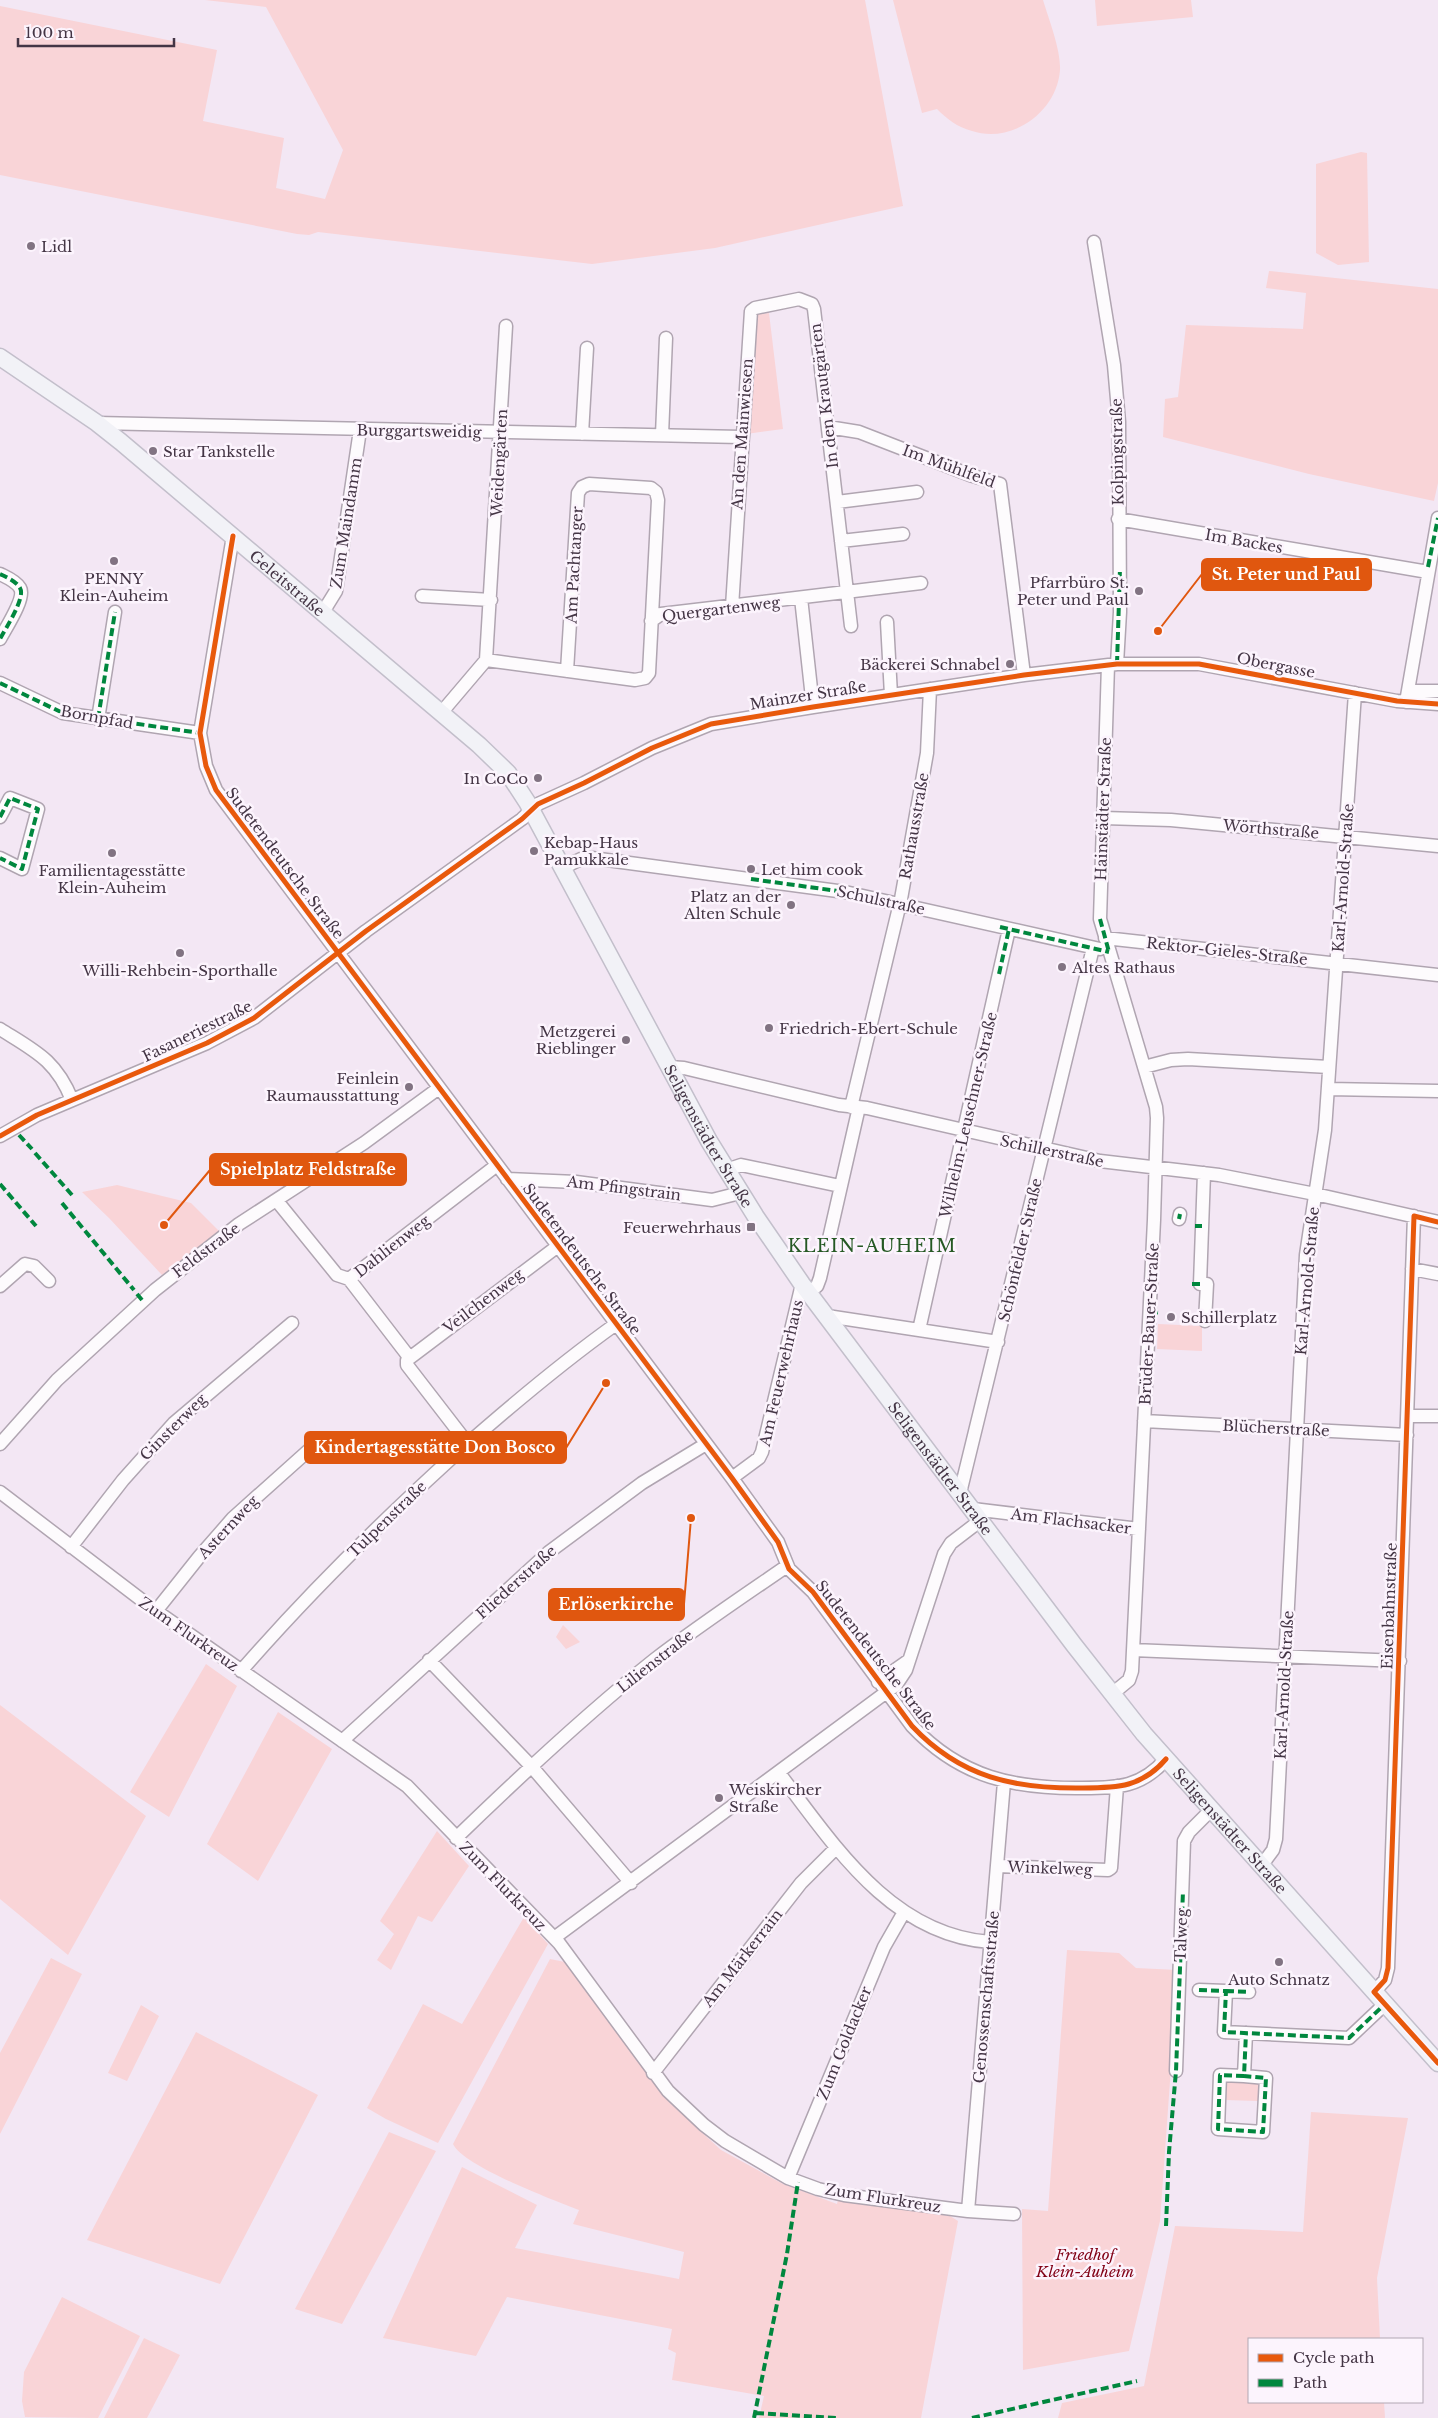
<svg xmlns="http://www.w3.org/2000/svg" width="1438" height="2418" viewBox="0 0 1438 2418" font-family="'Libre Baskerville',serif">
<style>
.green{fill:#f9d4d7}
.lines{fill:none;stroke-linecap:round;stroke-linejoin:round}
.minor-casing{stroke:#b0a5b1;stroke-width:15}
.major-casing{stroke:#c3bfcb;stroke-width:19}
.minor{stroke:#fdfbfd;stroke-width:12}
.major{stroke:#f2f2f7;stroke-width:16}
.quiet{stroke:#00873e;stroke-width:4;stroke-dasharray:8 4;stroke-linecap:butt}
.cycleway-casing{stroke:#fcf4fd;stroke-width:8}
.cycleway{stroke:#e8590c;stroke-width:5}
.poi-dot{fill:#817382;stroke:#fcf4fd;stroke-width:2}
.labels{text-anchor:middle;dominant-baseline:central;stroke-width:5;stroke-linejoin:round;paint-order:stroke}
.poi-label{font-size:15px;fill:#443545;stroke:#fcf4fd;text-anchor:start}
.street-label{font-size:15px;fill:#443545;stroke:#fcf4fd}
.park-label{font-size:15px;font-style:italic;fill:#810015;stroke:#fcf4fd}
.quarter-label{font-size:18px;letter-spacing:1px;fill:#265924;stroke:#fcf4fd}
.leader{fill:none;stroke:#e0570f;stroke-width:2}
.callout-dot{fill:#e0570f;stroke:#fcf4fd;stroke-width:2}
.callout{fill:#e0570f;stroke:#e0570f;stroke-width:2}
.callout-label{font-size:16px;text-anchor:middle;font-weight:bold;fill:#fff}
</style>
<rect width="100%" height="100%" fill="#f3e7f4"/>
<!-- green -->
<path class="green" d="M205,0H865L903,206L715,248L592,264L318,232L309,235L297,234L0,175V6L217,50L203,121L284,138L276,188L325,199L343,150L266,7Z
M893,0H1043C1049,20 1061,50 1060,70C1057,112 1012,144 972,131C957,127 947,119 937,109L922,113Z
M1095,0H1191L1193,17L1097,26Z
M1361,152L1367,153L1369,262L1338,265L1316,253V164Z
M1269,271L1438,289V483L1434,501L1309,474L1163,437L1165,399L1178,397L1186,325L1303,329L1306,293L1266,288Z
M769,313L783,429L746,434L752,315Z
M117,1185L191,1203L220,1232L162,1275L109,1218L82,1192Z
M1158,1324L1202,1326V1351L1157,1349Z
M563,1625L580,1642L566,1649L556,1637Z
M206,1664L237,1686L169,1817L130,1792Z
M0,1705L146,1816L68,1955L0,1899Z
M278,1712L332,1749L258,1881L207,1844Z
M437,1831L469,1866L432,1922L418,1916L391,1970L377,1960L394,1934L380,1921Z
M524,1917L548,1944L438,2143L386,2119L367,2108L423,2004L462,2024Z
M1067,1950L1119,1953L1136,1968L1178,1970L1160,2221L1129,2351L1023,2370L1022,2209L1048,2211Z
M51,1958L82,1974L0,2134V2053Z
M550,1959L570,1963L669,2102L721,2150L783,2184L837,2204L838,2200L950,2216L958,2221L921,2418H759L764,2396L672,2380L676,2353L668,2349L672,2329L507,2297L476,2356L383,2338L462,2167L537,2205L515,2248L679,2279L684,2252L573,2224L579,2210C553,2200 463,2166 453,2144Z
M141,2005L159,2016L127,2081L108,2073Z
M196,2032L318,2095L220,2284L87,2240Z
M1226,2082L1259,2083L1258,2101L1225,2100Z
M1311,2112L1408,2118L1377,2278L1380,2339H1249V2402H1384L1385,2418H1058L1062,2403L1144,2386L1175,2226L1303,2232Z
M389,2132L436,2151L342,2324L295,2309Z
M62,2297L140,2336L98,2418L25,2417L22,2401L24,2372Z
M144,2338L180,2355L147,2418H104Z"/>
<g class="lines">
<!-- minor casing -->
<g class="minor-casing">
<path id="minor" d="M1094,242L1114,365L1119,422L1120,612L1117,664
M97,423L741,437
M828,427L859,432L970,475L1000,484L1024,675
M582,434L587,348
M662,435L666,338
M837,502L917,492
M1118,519L1428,572
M233,536L200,733L206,766L216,790L732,1478L778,1542L789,1569L813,1592L912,1726C961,1778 1015,1789 1083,1788C1118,1788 1142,1787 1166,1759
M841,541L903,534
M0,574C6,577 16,581 20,588C26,598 5,629 0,639
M422,596L491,600
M801,598L813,707
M732,607L751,311L755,308L799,299L812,304L814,309L851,626
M323,612L336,591L360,430
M651,621L661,614L921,583
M887,622L891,695
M486,660L635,680L645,678L649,673L658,500L656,492L651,488L589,484L582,487L578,493L567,671
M1108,665L1100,919L1156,1107L1157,1118L1154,1220L1132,1671L1129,1680L1112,1694
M0,683L63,713L200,733
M1408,691H1438
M1406,702L1438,518
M441,713L486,660L506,326
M98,719L115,612
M0,817L10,798L38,809L22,869L0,858
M1103,818L1171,820L1438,846
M562,868L581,859L592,858L845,892L1100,949
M1105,938L1438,975
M0,1029C35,1051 56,1060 72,1100
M669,1067L684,1068L839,1105L867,1108L1100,1161L1219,1175L1315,1194L1438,1222
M1144,1067L1171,1060L1188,1059L1329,1067
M1328,1089L1438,1091
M851,1107L901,899L927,753L930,689
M0,1136L37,1115L207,1043L254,1018L366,931L522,819L538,804L584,783L652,748L711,724L813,707L1024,675L1117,664H1199L1397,701L1438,704
M726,1170L741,1165L840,1186
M1204,1173L1200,1284H1207L1205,1321
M507,1179L576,1182L712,1200L740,1193
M277,1201L337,1275L349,1279L497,1165
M1179,1219L1180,1214
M1412,1269L1438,1274
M349,1279L409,1357
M0,1286L25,1264L34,1266L49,1281
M809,1292L817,1286L820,1278L859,1107
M827,1316L998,1342
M919,1330L1009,929
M1408,1416H1438
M1144,1421L1407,1435
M0,1444L57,1380L155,1290L239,1224L364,1143L439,1088
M468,1444L407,1365V1360L558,1246
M732,1478L759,1458L762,1452L802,1284
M0,1492L156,1611L407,1786L559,1943L668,2091L704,2125L725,2141L788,2178L818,2189L844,2195L968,2211L1014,2214
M960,1493L1093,948
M973,1509L1139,1529
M71,1547L123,1480L174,1423L292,1323
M156,1611L199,1557L233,1518L309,1450
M1133,1650L1400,1661
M429,1660L532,1767L631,1883
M241,1671C308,1594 381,1522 457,1453C508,1408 560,1364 616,1324
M878,1682L908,1661
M342,1741L549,1552L642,1483L706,1444
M779,1773C834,1845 891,1935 990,1942
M456,1838C520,1776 585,1715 654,1660C697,1627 742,1597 787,1566
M997,1866L1108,1870L1111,1868L1117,1786
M1261,1866L1273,1850L1276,1839L1306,1255L1325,1130L1355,693
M554,1938L896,1685L906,1670L944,1554L951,1543L981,1520
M1199,1990L1226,1991L1224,2032L1349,2038L1385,2004
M1226,1991L1249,1992
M1374,1992L1385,1980L1388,1968L1414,1216
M1176,2071L1184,1841L1189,1832L1211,1810
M653,2073L801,1883L836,1848
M1244,2076L1220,2075L1218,2129L1263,2132L1266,2078L1244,2076L1246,2033
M788,2178L884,1947L904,1912
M968,2211L1004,1782"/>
</g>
<!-- major casing -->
<g class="major-casing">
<g id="major">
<path id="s1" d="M0,357L97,423L121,442L479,745L508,773L527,802L709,1141L756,1217L802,1284L1074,1645L1144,1734L1438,2063"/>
</g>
</g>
<!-- minor -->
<use href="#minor" class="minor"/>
<!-- major -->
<use href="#major" class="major"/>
<!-- quiet -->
<path class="quiet" d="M1428,567L1438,518
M0,574C6,577 16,581 20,588C26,598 5,629 0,639
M1117,664L1120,568
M0,683L63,713L200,733
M98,719L115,612
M0,817L10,798L38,809L22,869L0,858
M751,879L845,892
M1100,919L1109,952
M1000,927L1109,952
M999,974L1009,929
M19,1135L32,1149
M35,1153L72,1195
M0,1184L36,1226
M62,1203L134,1290
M1179,1219L1180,1214
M1195,1226H1202
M1192,1284H1200
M137,1294L142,1300
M1150,1312L1161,1313
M1199,1990L1226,1991L1224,2032L1349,2038L1385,2004
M1226,1991L1249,1992
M1244,2076L1220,2075L1218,2129L1263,2132L1266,2078L1244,2076L1246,2033
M1166,2226L1169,2152L1176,2071L1183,1891
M756,2413L836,2418
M754,2418L787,2254L798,2182
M972,2418L1137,2381"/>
<!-- cycleway casing -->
<g class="cycleway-casing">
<path id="cycleway" d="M233,536L200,733L206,766L216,790L732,1478L778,1542L789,1569L813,1592L912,1726C961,1778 1015,1789 1083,1788C1118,1788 1142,1787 1166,1759
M0,1136L37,1115L207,1043L254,1018L366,931L522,819L538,804L584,783L652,748L711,724L813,707L1024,675L1117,664H1199L1397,701L1438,704
M1438,1222L1414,1216L1388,1968L1385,1980L1374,1992L1438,2063"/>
</g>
<!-- cycleway -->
<use href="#cycleway" class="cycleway"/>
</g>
<!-- markers -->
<g class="poi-dot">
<circle cx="31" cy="246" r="5"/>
<circle cx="153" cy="451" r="5"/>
<circle cx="114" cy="561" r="5"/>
<circle cx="1139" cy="591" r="5"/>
<circle cx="1010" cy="664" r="5"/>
<circle cx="538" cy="778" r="5"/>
<circle cx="534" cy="851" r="5"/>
<circle cx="112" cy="853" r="5"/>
<circle cx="751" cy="869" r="5"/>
<circle cx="791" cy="905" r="5"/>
<circle cx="180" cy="953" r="5"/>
<circle cx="1062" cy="967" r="5"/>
<circle cx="769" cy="1028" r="5"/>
<circle cx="626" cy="1040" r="5"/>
<circle cx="409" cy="1087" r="5"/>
<rect x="746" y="1222" width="10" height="10" rx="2.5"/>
<circle cx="1171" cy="1317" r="5"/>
<circle cx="719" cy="1798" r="5"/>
<circle cx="1279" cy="1962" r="5"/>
</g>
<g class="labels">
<!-- poi labels -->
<g class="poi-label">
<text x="41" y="246">Lidl</text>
<text x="163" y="451">Star Tankstelle</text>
<text x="114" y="578" text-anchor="middle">PENNY<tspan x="114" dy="17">Klein-Auheim</tspan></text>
<text x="1129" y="582" text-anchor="end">Pfarrbüro St.<tspan x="1129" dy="17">Peter und Paul</tspan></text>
<text x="1000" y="664" text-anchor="end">Bäckerei Schnabel</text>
<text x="528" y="778" text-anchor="end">In CoCo</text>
<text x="544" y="842">Kebap-Haus<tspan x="544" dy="17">Pamukkale</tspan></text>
<text x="761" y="869">Let him cook</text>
<text x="112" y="870" text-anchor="middle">Familientagesstätte<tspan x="112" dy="17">Klein-Auheim</tspan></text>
<text x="781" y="896" text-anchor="end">Platz an der<tspan x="781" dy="17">Alten Schule</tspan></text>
<text x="1072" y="967">Altes Rathaus</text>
<text x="180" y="970" text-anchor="middle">Willi-Rehbein-Sporthalle</text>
<text x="779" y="1028">Friedrich-Ebert-Schule</text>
<text x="616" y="1031" text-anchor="end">Metzgerei<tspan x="616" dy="17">Rieblinger</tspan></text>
<text x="399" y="1078" text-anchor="end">Feinlein<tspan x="399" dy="17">Raumausstattung</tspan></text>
<text x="741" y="1227" text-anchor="end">Feuerwehrhaus</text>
<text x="1181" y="1317">Schillerplatz</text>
<text x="729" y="1789">Weiskircher<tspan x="729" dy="17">Straße</tspan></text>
<text x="1279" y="1979" text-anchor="middle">Auto Schnatz</text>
</g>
<!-- street labels -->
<g class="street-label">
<text transform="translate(824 396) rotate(-97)">In den Krautgärten</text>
<text transform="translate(419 431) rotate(1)">Burggartsweidig</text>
<text transform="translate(742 434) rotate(-86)">An den Mainwiesen</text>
<text transform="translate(1117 452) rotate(-91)">Kolpingstraße</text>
<text transform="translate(499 463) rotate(-87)">Weidengärten</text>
<text transform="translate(949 466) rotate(20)">Im Mühlfeld</text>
<text transform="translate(346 523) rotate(-81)">Zum Maindamm</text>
<text transform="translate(1244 541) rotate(10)">Im Backes</text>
<text transform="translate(574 565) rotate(-87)">Am Pachtanger</text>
<text stroke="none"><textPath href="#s1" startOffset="366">Geleitstraße</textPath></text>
<text transform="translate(721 609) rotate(-7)">Quergartenweg</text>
<text transform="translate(1276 665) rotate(11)">Obergasse</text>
<text transform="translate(808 695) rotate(-9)">Mainzer Straße</text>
<text transform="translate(97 717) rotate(10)">Bornpfad</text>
<text transform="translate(1103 809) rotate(-88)">Hainstädter Straße</text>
<text transform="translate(914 826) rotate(-80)">Rathausstraße</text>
<text transform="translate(1271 829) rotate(5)">Wörthstraße</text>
<text transform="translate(285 863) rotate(53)">Sudetendeutsche Straße</text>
<text transform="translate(1343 878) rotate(-86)">Karl-Arnold-Straße</text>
<text transform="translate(881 900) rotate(12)">Schulstraße</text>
<text transform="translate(1227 951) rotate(6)">Rektor-Gieles-Straße</text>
<text transform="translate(197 1031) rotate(-26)">Fasaneriestraße</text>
<text transform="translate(968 1115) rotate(-77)">Wilhelm-Leuschner-Straße</text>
<text stroke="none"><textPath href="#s1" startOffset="1072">Seligenstädter Straße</textPath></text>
<text transform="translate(1052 1151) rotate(12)">Schillerstraße</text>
<text transform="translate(624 1188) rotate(7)">Am Pfingstrain</text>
<text transform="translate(392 1246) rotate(-38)">Dahlienweg</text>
<text transform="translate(206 1250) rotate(-37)">Feldstraße</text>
<text transform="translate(1020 1250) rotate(-77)">Schönfelder Straße</text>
<text transform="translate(582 1259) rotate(53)">Sudetendeutsche Straße</text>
<text transform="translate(1307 1281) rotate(-85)">Karl-Arnold-Straße</text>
<text transform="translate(483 1301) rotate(-37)">Veilchenweg</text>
<text transform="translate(1149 1324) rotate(-87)">Brüder-Bauer-Straße</text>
<text transform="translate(781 1373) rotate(-77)">Am Feuerwehrhaus</text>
<text transform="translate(173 1427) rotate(-45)">Ginsterweg</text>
<text transform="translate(1276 1428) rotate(3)">Blücherstraße</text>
<text stroke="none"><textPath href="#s1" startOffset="1478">Seligenstädter Straße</textPath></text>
<text transform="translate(387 1519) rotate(-44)">Tulpenstraße</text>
<text transform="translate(1071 1521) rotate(7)">Am Flachsacker</text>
<text transform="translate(228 1527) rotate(-47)">Asternweg</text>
<text transform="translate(516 1582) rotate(-42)">Fliederstraße</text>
<text transform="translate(1389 1606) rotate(-88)">Eisenbahnstraße</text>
<text transform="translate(189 1634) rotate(35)">Zum Flurkreuz</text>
<text transform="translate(876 1655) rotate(52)">Sudetendeutsche Straße</text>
<text transform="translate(655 1661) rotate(-38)">Lilienstraße</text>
<text transform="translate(1284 1685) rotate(-87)">Karl-Arnold-Straße</text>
<text stroke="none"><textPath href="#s1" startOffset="1942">Seligenstädter Straße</textPath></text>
<text transform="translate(1050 1868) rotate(2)">Winkelweg</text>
<text transform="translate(503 1886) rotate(46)">Zum Flurkreuz</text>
<text transform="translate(1181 1935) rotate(-88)">Talweg</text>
<text transform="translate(742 1958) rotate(-52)">Am Märkerrain</text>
<text transform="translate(986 1997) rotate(-85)">Genossenschaftsstraße</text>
<text transform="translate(844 2043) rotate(-68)">Zum Goldacker</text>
<text transform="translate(883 2198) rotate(9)">Zum Flurkreuz</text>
</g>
<!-- park labels -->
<g class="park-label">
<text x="1085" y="2254">Friedhof<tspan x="1085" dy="17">Klein-Auheim</tspan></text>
</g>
<!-- quarter labels -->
<g class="quarter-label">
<text x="872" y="1246">KLEIN-AUHEIM</text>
</g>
</g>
<!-- callouts -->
<path class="leader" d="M1158 631L1202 574M164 1225L210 1170M606 1383L566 1448M691 1518L684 1604"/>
<g class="callout-dot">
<circle cx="1158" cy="631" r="5"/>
<circle cx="164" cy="1225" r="5"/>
<circle cx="606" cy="1383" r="5"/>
<circle cx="691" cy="1518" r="5"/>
</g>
<g class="callout">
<rect x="1202" y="559" width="169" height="31" rx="5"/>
<rect x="210" y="1154" width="196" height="31" rx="5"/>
<rect x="305" y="1432" width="261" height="31" rx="5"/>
<rect x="549" y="1589" width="135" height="31" rx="5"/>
</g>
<g class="callout-label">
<text x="1286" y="580">St. Peter und Paul</text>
<text x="308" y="1175">Spielplatz Feldstraße</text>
<text x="435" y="1453">Kindertagesstätte Don Bosco</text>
<text x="616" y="1610">Erlöserkirche</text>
</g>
<!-- legend -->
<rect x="1248" y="2338" width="175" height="65" fill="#fcf4fd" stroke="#b2a8b3"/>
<rect x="1258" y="2354" width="25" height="8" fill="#e8590c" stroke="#b2a8b3"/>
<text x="1293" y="2363" font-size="15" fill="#443545">Cycle path</text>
<rect x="1258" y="2379" width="25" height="8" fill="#00873e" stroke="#b2a8b3"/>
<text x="1293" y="2388" font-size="15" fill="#443545">Path</text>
<!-- scale -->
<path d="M18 38v8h156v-8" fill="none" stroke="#443545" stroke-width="2.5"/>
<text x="25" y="38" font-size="15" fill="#443545" stroke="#fcf4fd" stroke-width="4" paint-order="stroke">100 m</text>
</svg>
